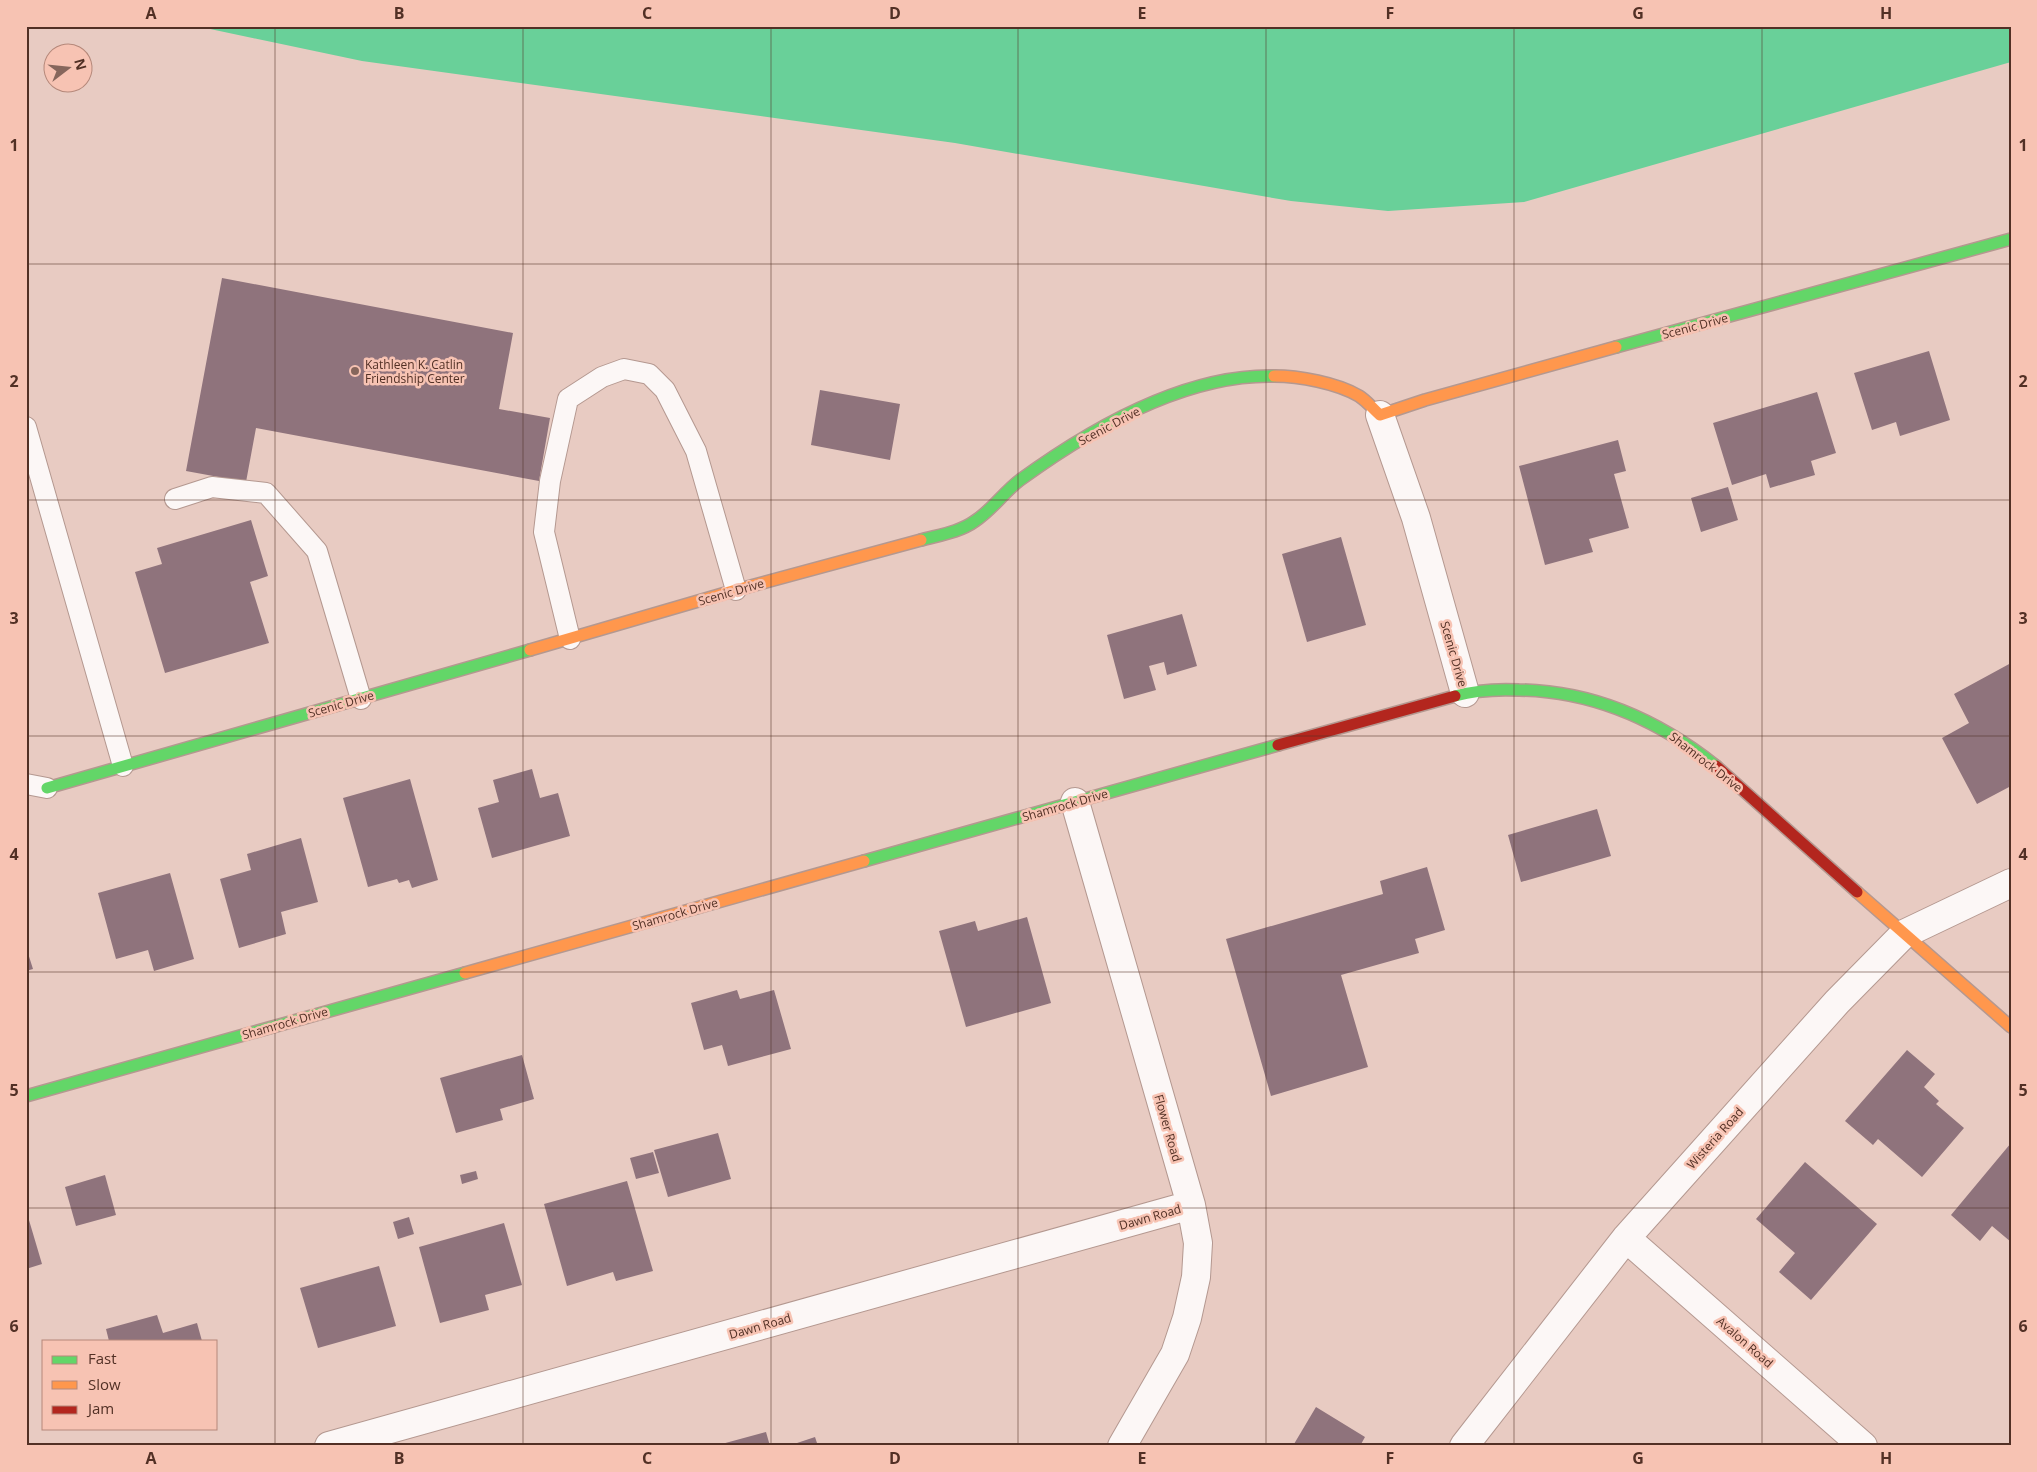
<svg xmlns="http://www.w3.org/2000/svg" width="2037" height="1472" viewBox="0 0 2037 1472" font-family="'Open Sans',sans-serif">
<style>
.water{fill:#69d099}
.building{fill:#8f737c}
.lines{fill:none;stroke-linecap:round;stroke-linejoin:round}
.lane-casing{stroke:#b49890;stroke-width:22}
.street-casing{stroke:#b49890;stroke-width:30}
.fast-casing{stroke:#b49890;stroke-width:14}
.slow-casing{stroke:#b49890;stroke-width:14}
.jam-casing{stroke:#b49890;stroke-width:14}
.lane{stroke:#fcf7f6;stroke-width:20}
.street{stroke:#fcf7f6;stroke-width:28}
.fast{stroke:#63d668;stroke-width:11}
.slow{stroke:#ff974d;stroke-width:11}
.jam{stroke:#b3261e;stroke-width:11}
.grid{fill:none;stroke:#523025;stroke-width:1;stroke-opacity:0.55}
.poi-dot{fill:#86665c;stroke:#f7c3b3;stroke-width:2}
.labels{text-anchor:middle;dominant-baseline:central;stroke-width:5;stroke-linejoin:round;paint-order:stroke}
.street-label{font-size:12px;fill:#523025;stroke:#f7c3b3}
.poi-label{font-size:12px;fill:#523025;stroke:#f7c3b3;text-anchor:start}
.neatline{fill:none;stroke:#523025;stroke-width:2}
.grid-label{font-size:16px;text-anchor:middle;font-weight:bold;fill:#523025}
</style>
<rect width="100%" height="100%" fill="#e8cbc2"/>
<!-- water -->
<path class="water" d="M196,26H2011V62L1524,202L1388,211L1291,201L955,143L362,61Z"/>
<!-- building -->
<path class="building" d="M222,278L513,333L499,409L550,418L539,481L256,428L246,482L186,471Z
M1929,351L1950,420L1900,436L1896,422L1872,430L1854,373Z
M820,390L900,404L890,460L811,445Z
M1817,392L1836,453L1811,461L1815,475L1770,488L1766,474L1732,485L1713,423Z
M1618,440L1626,471L1614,474L1629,528L1589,539L1593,552L1545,565L1519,466Z
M1728,487L1738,520L1701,532L1691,498Z
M251,520L268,576L250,582L269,643L165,673L135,572L162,564L157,548Z
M1341,537L1366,625L1307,642L1282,554Z
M1182,614L1197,666L1167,675L1164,662L1149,666L1156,690L1124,699L1107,635Z
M2011,663V786L1977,804L1942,738L1969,723L1954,694Z
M532,769L540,798L558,793L570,836L492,858L478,808L499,802L493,780Z
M410,779L438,880L412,888L409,880L399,883L397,879L368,887L343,798Z
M1597,809L1611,856L1521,882L1508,835Z
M301,838L318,902L281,912L286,934L239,948L220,879L251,870L247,854Z
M1427,867L1445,930L1415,939L1419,953L1341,975L1368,1067L1271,1096L1226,939L1383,894L1380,881Z
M170,873L194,959L154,971L148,950L116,959L98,893Z
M1027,917L1051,1003L966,1027L939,931L975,921L978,931Z
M26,947L33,969L26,971Z
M737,990L740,999L774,990L791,1049L728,1066L722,1045L704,1050L691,1003Z
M1907,1050L1935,1074L1924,1087L1939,1101L1936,1104L1964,1128L1922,1177L1878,1139L1873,1145L1845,1121Z
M522,1055L534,1099L500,1109L503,1120L456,1133L440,1078Z
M718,1133L731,1179L668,1197L654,1150Z
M2011,1143V1242L1992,1226L1980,1241L1951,1215Z
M653,1152L659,1173L636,1179L630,1158Z
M1805,1162L1877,1224L1811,1300L1779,1272L1795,1253L1756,1219Z
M476,1171L478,1179L462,1184L460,1175Z
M105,1175L116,1215L76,1226L65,1187Z
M627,1181L653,1271L616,1281L613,1272L567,1286L544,1204Z
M26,1210L42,1264L26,1269Z
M409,1217L414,1234L398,1239L393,1222Z
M504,1223L522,1285L485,1295L489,1310L440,1323L419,1247Z
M379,1266L396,1326L318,1348L300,1288Z
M157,1315L163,1333L197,1323L202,1341H109L106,1329Z
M1316,1407L1365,1437L1360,1446H1297L1294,1444Z
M766,1432L770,1446H718V1445Z
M815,1437L818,1446H794V1444Z"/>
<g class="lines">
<!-- lane casing -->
<g class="lane-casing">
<path id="lane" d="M26,427L123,766
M175,499L212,487L266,493L317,551L361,699
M570,639L544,532L550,481L568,399L602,377L624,369L649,374L665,390L696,451L736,590
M26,784L47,788"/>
</g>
<!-- street casing -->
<g class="street-casing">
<path id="street" d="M1380,415L1416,518L1465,693
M1075,802L1191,1205L1198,1243L1196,1277L1187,1318L1175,1354L1122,1446
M1626,1238L1863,1446
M329,1446L1191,1205
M1464,1446L1626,1238L1837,1002L1904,934L2011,883"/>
</g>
<!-- fast casing -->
<g class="fast-casing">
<path id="fast" d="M1616,347L2011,239
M921,540C939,535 960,532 975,521C992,510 1004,492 1020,480C1090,429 1185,374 1274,376
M1455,696C1476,690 1498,689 1519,690C1594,691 1658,720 1716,766
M47,788L530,650
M864,861L1278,745
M26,1096L465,973"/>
</g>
<!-- slow casing -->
<g class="slow-casing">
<path id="slow" d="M1274,376C1299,376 1337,383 1359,396C1367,401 1373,409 1380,415L1425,400L1616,347
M530,650L736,590L921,540
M1857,892L2011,1027
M465,973L864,861"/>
</g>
<!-- jam casing -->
<g class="jam-casing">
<path id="jam" d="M1278,745L1455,696
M1716,766L1857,892"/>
</g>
<!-- lane -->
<use href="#lane" class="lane"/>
<!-- street -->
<use href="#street" class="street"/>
<!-- fast -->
<use href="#fast" class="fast"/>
<!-- slow -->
<use href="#slow" class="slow"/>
<!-- jam -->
<use href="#jam" class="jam"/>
</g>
<!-- grid -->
<path class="grid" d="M275,26V1446M523,26V1446M771,26V1446M1018,26V1446M1266,26V1446M1514,26V1446M1762,26V1446M26,264H2011M26,500H2011M26,736H2011M26,972H2011M26,1208H2011"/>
<!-- markers -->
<circle class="poi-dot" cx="355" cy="371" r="5"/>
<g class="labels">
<!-- street labels -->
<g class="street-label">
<text transform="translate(1695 326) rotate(-15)">Scenic Drive</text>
<text transform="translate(1109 426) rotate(-28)">Scenic Drive</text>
<text transform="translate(731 592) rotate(-16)">Scenic Drive</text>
<text transform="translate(1454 654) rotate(74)">Scenic Drive</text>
<text transform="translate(341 704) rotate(-16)">Scenic Drive</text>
<text transform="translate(1706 762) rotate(38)">Shamrock Drive</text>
<text transform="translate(1065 805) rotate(-16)">Shamrock Drive</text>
<text transform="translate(675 914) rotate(-16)">Shamrock Drive</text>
<text transform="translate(285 1023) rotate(-16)">Shamrock Drive</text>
<text transform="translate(1168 1128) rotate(74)">Flower Road</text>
<text transform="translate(1715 1138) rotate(-48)">Wisteria Road</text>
<text transform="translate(1150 1217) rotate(-16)">Dawn Road</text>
<text transform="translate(760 1326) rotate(-16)">Dawn Road</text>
<text transform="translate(1745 1342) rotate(41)">Avalon Road</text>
</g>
<!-- poi labels -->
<g class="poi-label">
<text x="365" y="364">Kathleen K. Catlin<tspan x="365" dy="14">Friendship Center</tspan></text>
</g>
</g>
<!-- border -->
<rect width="2037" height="1472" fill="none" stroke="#f7c3b3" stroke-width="55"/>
<!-- legend -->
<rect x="42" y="1340" width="175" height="90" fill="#f7c3b3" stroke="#b5887a"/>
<rect x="52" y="1356" width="25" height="8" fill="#63d668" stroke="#b5887a"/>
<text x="88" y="1364" font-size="15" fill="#523025">Fast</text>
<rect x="52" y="1381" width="25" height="8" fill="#ff974d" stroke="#b5887a"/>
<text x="88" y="1390" font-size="15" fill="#523025">Slow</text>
<rect x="52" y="1406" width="25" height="8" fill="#b3261e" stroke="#b5887a"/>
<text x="88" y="1414" font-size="15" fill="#523025">Jam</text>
<!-- north arrow -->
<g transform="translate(68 68) rotate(74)"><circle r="24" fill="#f7c3b3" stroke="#b5887a"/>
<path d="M0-4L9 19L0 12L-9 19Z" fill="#86665c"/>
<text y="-8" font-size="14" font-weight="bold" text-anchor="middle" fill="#523025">N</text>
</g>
<rect x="28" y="28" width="1982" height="1416" class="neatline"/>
<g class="grid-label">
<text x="151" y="19">A</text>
<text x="399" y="19">B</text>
<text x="647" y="19">C</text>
<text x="895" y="19">D</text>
<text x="1142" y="19">E</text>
<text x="1390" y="19">F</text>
<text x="1638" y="19">G</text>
<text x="1886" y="19">H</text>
<text x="14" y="151">1</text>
<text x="2023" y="151">1</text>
<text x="14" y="387">2</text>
<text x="2023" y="387">2</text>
<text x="14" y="624">3</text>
<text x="2023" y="624">3</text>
<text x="14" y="860">4</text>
<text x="2023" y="860">4</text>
<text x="14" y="1096">5</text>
<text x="2023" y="1096">5</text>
<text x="14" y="1332">6</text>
<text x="2023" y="1332">6</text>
<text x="151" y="1464">A</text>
<text x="399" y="1464">B</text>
<text x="647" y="1464">C</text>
<text x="895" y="1464">D</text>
<text x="1142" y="1464">E</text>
<text x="1390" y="1464">F</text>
<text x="1638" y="1464">G</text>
<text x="1886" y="1464">H</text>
</g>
</svg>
